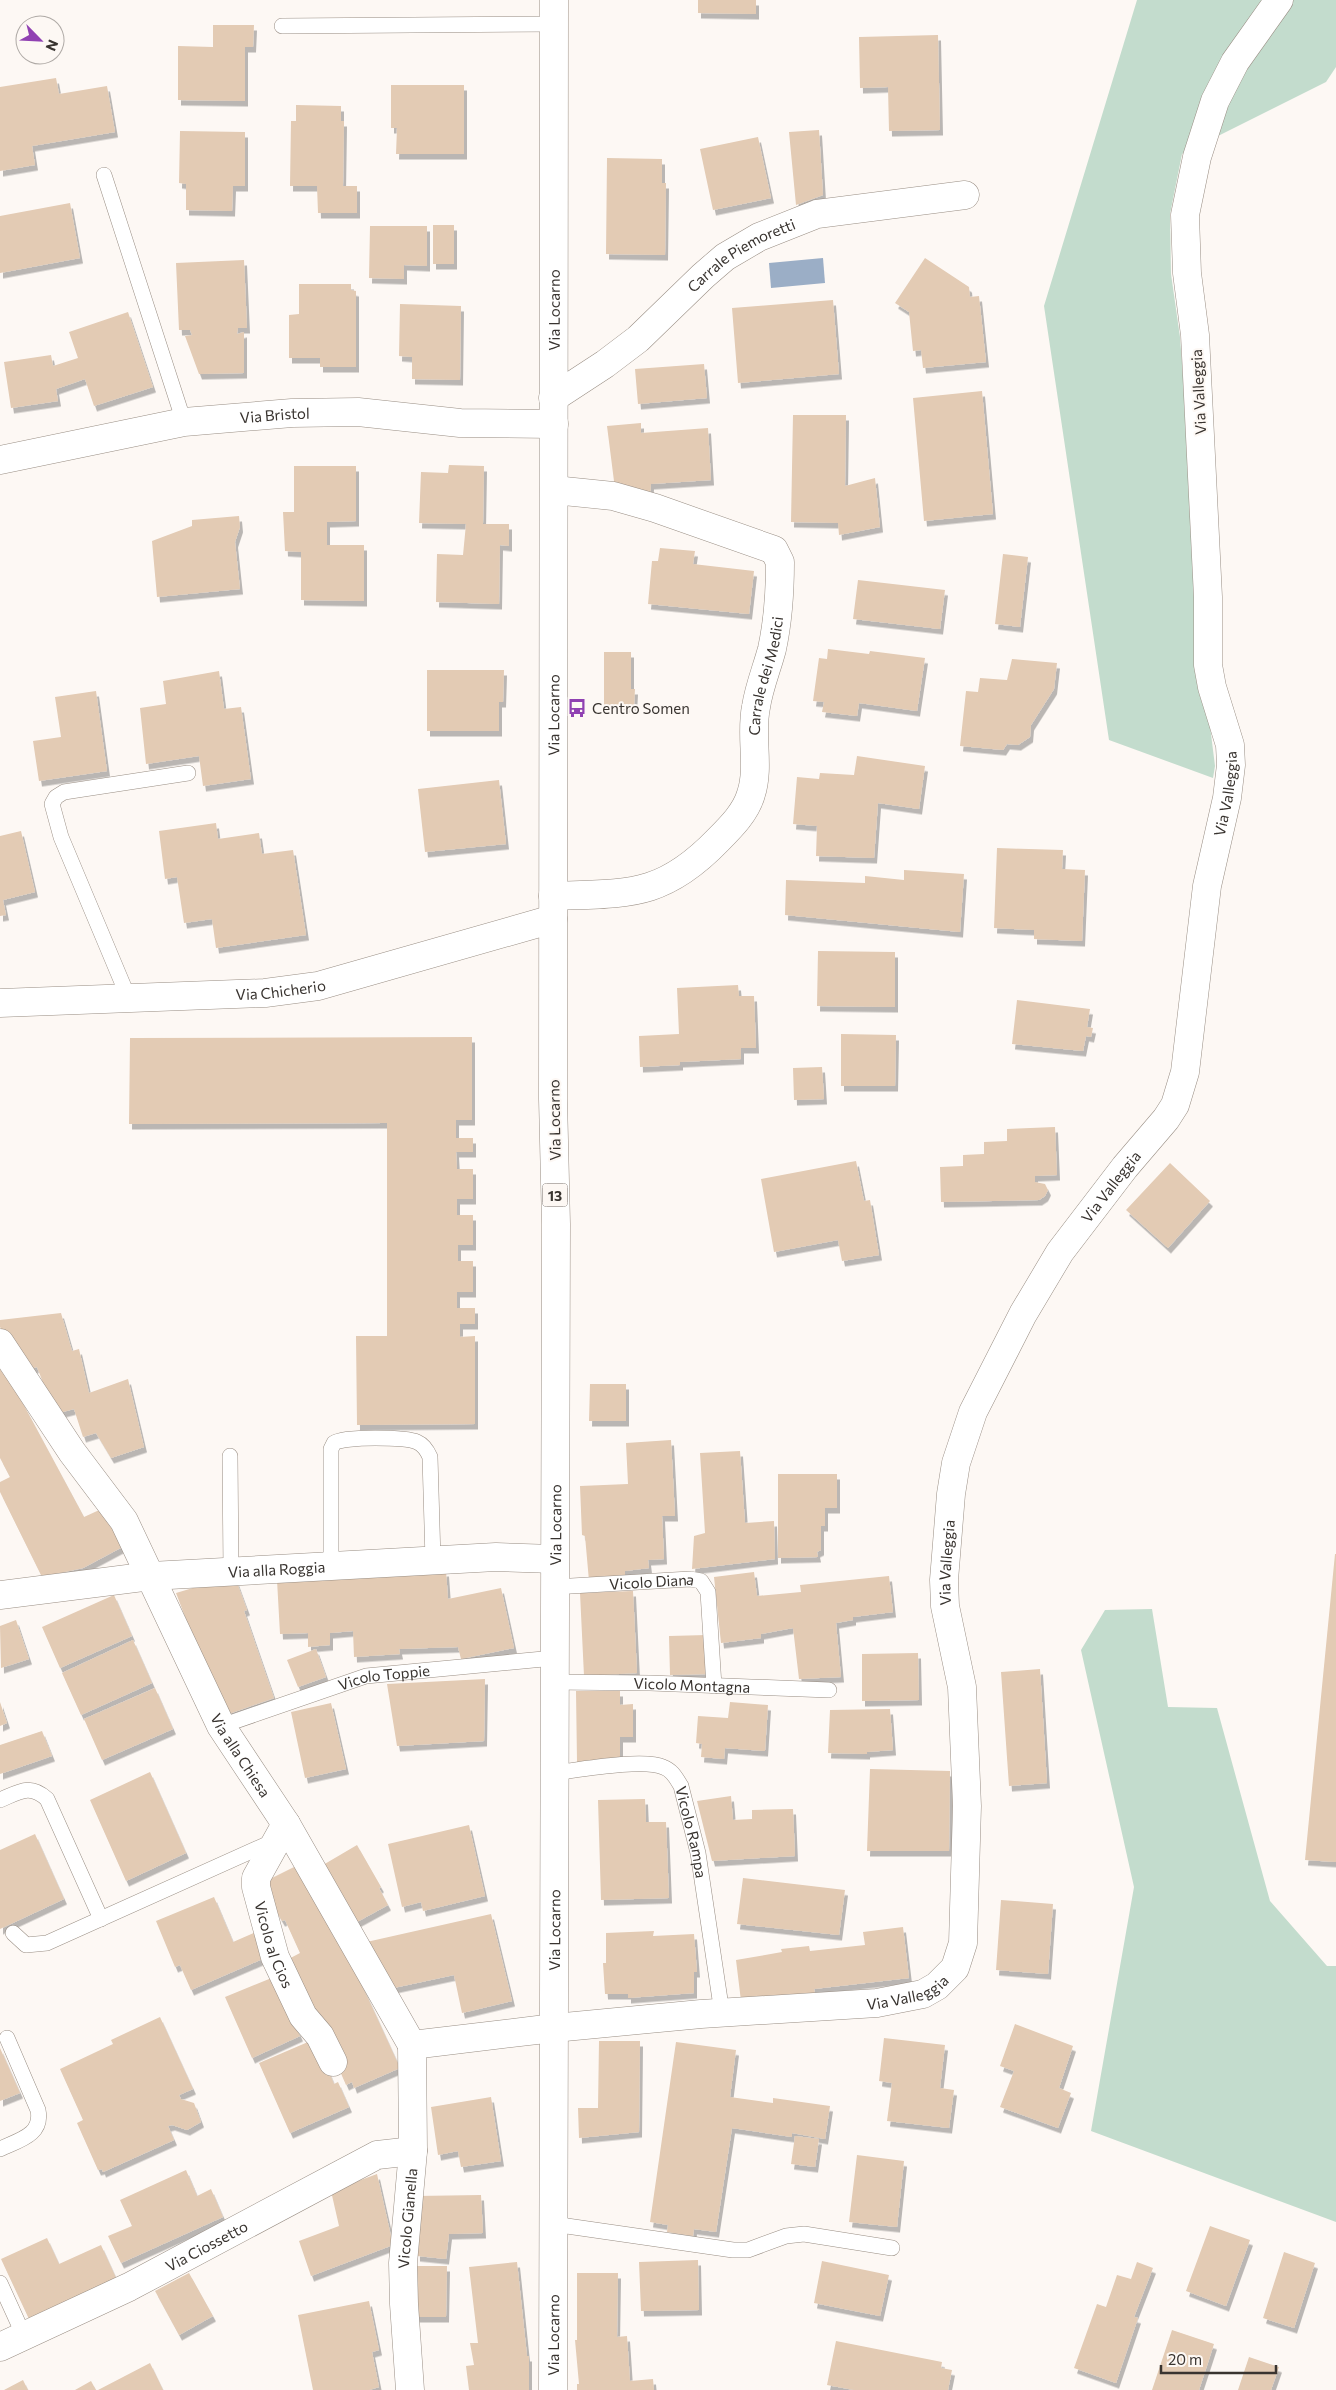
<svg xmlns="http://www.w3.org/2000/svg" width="1336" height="2390" viewBox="0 0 1336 2390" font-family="Commissioner,sans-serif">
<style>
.green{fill:#c3dccd}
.water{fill:#9baec6}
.building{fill:#e3cbb4;filter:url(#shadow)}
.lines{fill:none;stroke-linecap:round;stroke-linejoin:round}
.lane-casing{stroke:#998e84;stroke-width:16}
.street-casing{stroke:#998e84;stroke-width:29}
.primary-casing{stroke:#998e84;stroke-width:29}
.lane{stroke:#fff;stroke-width:15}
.street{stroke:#fff;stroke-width:28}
.primary{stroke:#fff;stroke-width:28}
.labels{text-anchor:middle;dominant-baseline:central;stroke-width:4;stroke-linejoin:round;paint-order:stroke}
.shield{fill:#fdf8f4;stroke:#746f6b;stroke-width:1}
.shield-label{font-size:14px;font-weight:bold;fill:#393430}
.street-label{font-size:15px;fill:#393430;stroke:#fdf8f4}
.poi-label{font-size:15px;fill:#393430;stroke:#fdf8f4;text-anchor:start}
</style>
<defs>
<filter id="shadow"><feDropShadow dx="3" dy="5.5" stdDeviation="0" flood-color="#0004"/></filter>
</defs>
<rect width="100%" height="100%" fill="#fdf8f4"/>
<!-- green -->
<path class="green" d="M1137,0H1336V67L1326,82L1182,154L1170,214L1171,274L1180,337L1196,548V653L1199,693L1210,726L1215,766L1213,778L1109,740L1044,306Z
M1152,1609L1168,1707L1217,1708L1270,1901L1327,1966H1336V2222L1091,2131L1134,1887L1081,1650L1105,1610Z"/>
<!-- water -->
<path class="water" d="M823,258L825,283L771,288L769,263Z"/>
<!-- building -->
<path class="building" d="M698,0H756V14L698,13Z
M213,25H254L253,47H245V101L178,100V46L213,47Z
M938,35L940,130L889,131L888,87L860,88L859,37Z
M56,78L59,94L107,86L115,132L32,146L35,165L0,171V87Z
M391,85H464V154H396L397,128H391Z
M296,105L341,106V121H344L343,186H357V213H318L317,186H290L291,121H296Z
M819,130L823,195L796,205L789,132Z
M180,131L245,132V186H233L232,211L186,210V184L179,183Z
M758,137L771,198L713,210L700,149Z
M607,158L662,159V183H666L665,255L606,254Z
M70,203L80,258L0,273V216Z
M433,225H454V264H433Z
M370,226H427V266L404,265V279L369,278Z
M925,258L969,287L970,297L979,296L986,362L923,368L921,350L913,351L909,312L895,303Z
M244,260L247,328H238L237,334L244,332V373L199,374L185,336L192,335L190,330H179L176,263Z
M299,284H351V290L356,291V367H320V358H289V315L299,314Z
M833,300L839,374L738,383L732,308Z
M400,304L461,306L460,380L412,379V357L399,356Z
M128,312L153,387L94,406L85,379L56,389L58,401L11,408L4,362L51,355L53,366L78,358L69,332Z
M704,364L707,398L638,404L635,369Z
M982,391L993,514L924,521L913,398Z
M793,415H846L845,486L875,478L880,527L839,535L838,523L791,522Z
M641,423V433L708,428L711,480L651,484L650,495L615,489L607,426Z
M449,465L484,466L483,524H509V546L500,545L499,604L436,602L437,554L463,555L466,524L419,523L421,472L448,473Z
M294,466H356V521L327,522V545H364V601L301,600V552L285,551L283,512H294Z
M239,516L240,527L235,542L240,589L157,597L152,541L192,526V520Z
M660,548L695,551L693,564L754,571L749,614L648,604L652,561H658Z
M1003,554L1028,557L1020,627L995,624Z
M858,580L945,590L940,629L853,619Z
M828,649L869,654L870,651L925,658L917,711L859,703L857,716L822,712L824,702L813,701L819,658L827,659Z
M604,652H631V689H635L634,707H604Z
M1012,659L1057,663L1054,689L1031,725L1030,737L1018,745L1007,744L1003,750L960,746L966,691L978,692L980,678L1007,680Z
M427,670H504L503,702H499V731H427Z
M219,671L224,709L241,707L251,779L203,786L199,756L146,764L140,708L166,704L163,681Z
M96,691L107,771L39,781L33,741L61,737L55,697Z
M857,756L925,766L919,809L878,803L874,858L816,856L817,826L793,824L797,777L819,779L820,773L854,775Z
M499,780L506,844L425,852L418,789Z
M216,823L218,839L259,833L262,854L293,850L306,935L216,948L212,919L184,923L177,877L165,879L159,831Z
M21,831L35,892L3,900L6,915L0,916V836Z
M997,848L1063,850L1062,869L1085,870L1082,941L1034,939V930L994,928Z
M904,870L964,874L960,932L785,915L786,880L865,883V876L904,880Z
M818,951L895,952V1007L817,1006Z
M738,985L739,996H754L756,1048H741V1059L680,1062V1065L640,1067L639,1036L679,1034L677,988Z
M1017,1000L1090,1009L1087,1027L1093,1028L1091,1037L1086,1036L1083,1051L1012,1044Z
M841,1034L896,1035L895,1086H841Z
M472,1037V1120H456V1138H473V1152H456L457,1169H473V1199H457V1215H473V1245H458V1261H473V1292H457V1308H475V1324H460V1337L475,1336V1424L357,1425L356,1336H387V1123L129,1124L130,1038Z
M822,1067L824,1099L794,1100L793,1068Z
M1055,1127L1057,1175L1035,1176V1182L1045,1184L1048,1190L1045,1196L1039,1200L941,1202L940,1167L963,1166V1155L984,1154V1142L1007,1141V1129Z
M856,1161L864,1201L870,1200L879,1255L842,1261L838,1240L774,1252L761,1179Z
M1170,1163L1210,1201L1168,1248L1126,1210Z
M61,1313L72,1351L79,1349L89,1393L128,1379L144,1447L111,1458L96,1433L83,1437L74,1409L55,1414L37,1367L27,1370L0,1327V1320Z
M0,1361L84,1517L108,1506L128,1544L83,1568L42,1577L0,1492V1482L10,1477L0,1458Z
M590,1384H626V1421H589Z
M671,1440L675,1516H662L664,1559L648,1560L649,1568L625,1571V1577L589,1581L585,1536L582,1535L580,1486L628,1484L626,1443Z
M740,1451L745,1523L774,1521L775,1559L692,1569L694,1536L705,1533L700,1453Z
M778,1474H837V1508H825V1526H821V1550L817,1552L818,1557L778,1558Z
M1335,1554H1336V1862L1305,1860Z
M446,1571L448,1599L501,1588L514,1648L461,1659L458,1647L399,1649L400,1654L354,1657L353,1631L330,1633V1645L308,1647V1633L280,1634L277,1580Z
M754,1572L757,1596L801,1592L800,1585L889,1576L893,1612L853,1617V1620L836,1623L841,1677L799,1679L793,1628L761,1634V1638L721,1643L714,1577Z
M236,1580L247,1610L244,1611L274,1698L223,1716L176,1593L213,1582Z
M633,1591L637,1673L584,1676L580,1593Z
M114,1595L132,1636L60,1668L42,1627Z
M16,1620L29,1659L1,1668L0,1626Z
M707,1635L708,1674L670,1675L669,1636Z
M133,1640L152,1683L81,1715L62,1673Z
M316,1649L326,1677L298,1687L287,1660Z
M918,1653L919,1700L862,1701V1654Z
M1040,1669L1047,1783L1009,1786L1001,1672Z
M485,1679L484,1741L397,1746L387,1684Z
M155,1688L173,1729L102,1760L84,1719Z
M576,1691H620V1705L633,1704V1737H620V1760L577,1762Z
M0,1702L7,1723L0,1726Z
M730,1702L768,1705L765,1751L725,1748L724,1759L701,1757L702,1744L696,1743L698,1716L728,1718Z
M331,1703L346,1769L305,1778L291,1712Z
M890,1709L893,1750L867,1752V1754L828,1753L830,1710Z
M42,1731L52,1756L0,1774V1745Z
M870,1769L950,1771L949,1851H867Z
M150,1772L186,1853L126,1881L90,1800Z
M731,1796L733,1820L752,1819V1810L793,1809L795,1856L712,1861L697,1801Z
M645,1799L646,1822H666L669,1898L601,1900L598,1800Z
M469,1825L485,1896L423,1911L421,1902L402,1907L388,1844Z
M35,1834L64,1899L0,1929V1850Z
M357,1845L381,1887L379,1888L388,1905L357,1922L323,1865Z
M300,1864L334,1938L339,1935L400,2068L354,2088L352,2082L346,2085L330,2048L281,1963L300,1953L285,1920L282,1921L260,1884Z
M743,1878L845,1890L839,1935L737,1924Z
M214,1897L233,1942L256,1932L267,1957L191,1990L180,1965L175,1967L156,1921Z
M1001,1900L1053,1904L1048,1974L996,1970Z
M491,1914L512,2001L462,2013L454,1975L389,1989L362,1943Z
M903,1927L909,1978L814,1989L815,1993L741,2001L736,1960L782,1952L781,1949L809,1946L810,1951L865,1945L863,1932Z
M654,1931L653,1936L694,1934L697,1972H694V1993L628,1998V1994H605L603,1963H606V1933Z
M274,1977L300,2036L252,2058L225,1997Z
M160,2017L193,2089L179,2095L181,2099L194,2103L201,2122L187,2130L172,2125L168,2126L174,2140L103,2172L102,2169L98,2170L77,2123L83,2120L60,2069L113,2044L111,2040Z
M1015,2024L1073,2046L1059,2088L1071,2093L1058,2128L1000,2107L1014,2071L1000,2066Z
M884,2038L945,2045L940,2088L954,2090L949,2128L887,2121L892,2083L879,2081Z
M315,2039L334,2084L338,2082L349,2107L290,2133L259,2063Z
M599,2041H640L639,2132L579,2138L578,2108H598Z
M676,2042L736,2050L730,2097L773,2103V2098L830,2106L825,2139L792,2133V2137L732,2128L716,2232L694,2229L693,2236L667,2232L668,2225L650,2222Z
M0,2048L20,2093L0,2101Z
M491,2097L501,2161L461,2167L458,2151L438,2155L431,2107Z
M795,2136L819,2139L815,2167L791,2164Z
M857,2155L904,2161L897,2227L849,2222Z
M186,2170L197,2196L211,2189L223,2217L121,2263L108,2236L132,2226L120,2200Z
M377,2174L393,2245L311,2276L299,2241L339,2226L331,2191Z
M481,2195L483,2233L449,2234L446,2259L417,2256L416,2196Z
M1210,2226L1250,2240L1226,2306L1186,2291Z
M47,2238L59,2264L101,2245L116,2278L29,2319L1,2259Z
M1284,2252L1315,2263L1294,2328L1263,2318Z
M698,2260L699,2310L641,2311L639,2262Z
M822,2261L889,2275L880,2316L814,2303Z
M517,2262L527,2356H529V2390H469L466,2366L474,2365L470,2343H478L469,2267Z
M1137,2262L1153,2268L1134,2317L1138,2318L1116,2383L1074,2368L1097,2304L1106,2307L1117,2275L1131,2279Z
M413,2266H447L446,2317H414Z
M189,2273L213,2316L179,2335L155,2291Z
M577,2273H618L617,2337L627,2336L630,2381L653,2379L654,2390H577V2384H579L575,2340H577Z
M369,2301L379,2350L372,2352L379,2387L369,2390H313L298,2315Z
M1172,2330L1214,2344L1199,2390H1152Z
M836,2341L942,2362L941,2368L952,2370L948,2390H854L827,2385Z
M1249,2357L1279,2367L1271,2390H1238Z
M150,2363L163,2390H98Z
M23,2380L28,2390H4Z
M91,2381L96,2390H75Z"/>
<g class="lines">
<!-- lane casing -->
<g class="lane-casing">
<g id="lane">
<path d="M282,26L554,24"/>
<path d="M104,175L184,422"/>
<path d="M129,999L61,837L52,804L56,797L64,792L188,773"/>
<path d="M230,1456L231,1571"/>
<path d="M331,1567V1449L334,1443C344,1436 406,1437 417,1442C424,1445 427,1450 430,1457L433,1560"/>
<path id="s1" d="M554,1587L690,1579L701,1581L708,1592L714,1686"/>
<path id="s2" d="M554,1682L650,1683L829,1690"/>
<path id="s3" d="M221,1726L366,1676L554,1658"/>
<path id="s4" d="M554,1773C578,1770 644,1758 663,1767C672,1770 676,1778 681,1786L698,1853L722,2013"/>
<path d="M0,1800C19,1792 30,1783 47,1799L101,1919"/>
<path d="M13,1933L26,1945L47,1943L274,1841"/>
<path d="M0,2149C19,2140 43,2135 38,2110L7,2038"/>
<path d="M553,2224L733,2250H748L786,2236L804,2234L892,2248"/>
<path d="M0,2283L24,2336"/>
</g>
</g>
<!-- street casing -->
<g class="street-casing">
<g id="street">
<path id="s5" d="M553,398L605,364L638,339L703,276L725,257L759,237L817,214L965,195"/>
<path id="s6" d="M0,460L184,422L292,413L358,412L460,423L554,424"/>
<path id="s7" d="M553,896C628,893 662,898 718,840C731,827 746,812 751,794C760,767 750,735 756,707C759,687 767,668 772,649C778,621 780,590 780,562L774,550L655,508L613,496L554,490"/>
<path id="s8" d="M0,1003L265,993L318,986L553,919"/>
<path id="s9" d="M0,1343L72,1452L124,1521L221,1726L286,1824L412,2045L554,2028L701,2014L877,2003L923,1994L937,1986L955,1968L963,1943L967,1806L962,1687L945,1606L944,1580L951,1494L956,1463L973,1412L1023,1314L1060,1252L1125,1167L1166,1119L1175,1105L1185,1072L1207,886L1227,798L1231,765L1230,745L1212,687L1208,665V597L1195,335L1187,273L1185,215L1197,157L1215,101L1235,62L1279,0"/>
<path id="s10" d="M0,1595L151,1576L496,1557L554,1559"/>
<path id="s11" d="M286,1824L256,1878V1887L275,1957L303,2016L320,2036L333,2062"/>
<path id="s12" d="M0,2347L129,2287L377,2155L413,2151"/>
<path id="s13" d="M410,2390L404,2304L403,2263L413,2151L412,2045"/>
</g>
</g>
<!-- primary casing -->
<g class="primary-casing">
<g id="primary">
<path id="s14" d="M553,2390L556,1224L553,1099L554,0"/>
</g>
</g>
<!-- lane -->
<use href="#lane" class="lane"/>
<!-- street -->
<use href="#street" class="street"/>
<!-- primary -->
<use href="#primary" class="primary"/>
</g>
<!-- icons -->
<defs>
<g id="bus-bare" transform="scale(1.5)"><path d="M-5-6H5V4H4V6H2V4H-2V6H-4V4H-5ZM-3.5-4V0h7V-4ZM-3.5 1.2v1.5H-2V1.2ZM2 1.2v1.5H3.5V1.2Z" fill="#9041b2" stroke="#fdf8f4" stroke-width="2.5" paint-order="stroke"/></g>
</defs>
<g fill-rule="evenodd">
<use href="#bus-bare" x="577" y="708"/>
</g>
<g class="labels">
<!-- shield labels -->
<rect class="shield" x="542.5" y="1183.5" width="25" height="23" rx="4"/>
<g class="shield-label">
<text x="555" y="1195">13</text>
</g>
<!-- street labels -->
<g class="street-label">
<text stroke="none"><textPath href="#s5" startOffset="238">Carrale Piemoretti</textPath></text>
<text stroke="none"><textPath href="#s14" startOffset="2080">Via Locarno</textPath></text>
<text transform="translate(1198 392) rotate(-93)">Via Valleggia</text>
<text stroke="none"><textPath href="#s6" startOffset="279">Via Bristol</textPath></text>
<text stroke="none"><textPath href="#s7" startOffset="358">Carrale dei Medici</textPath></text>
<text stroke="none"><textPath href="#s14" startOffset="1675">Via Locarno</textPath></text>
<text stroke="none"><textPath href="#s9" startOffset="2619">Via Valleggia</textPath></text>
<text stroke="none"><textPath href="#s8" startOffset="281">Via Chicherio</textPath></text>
<text transform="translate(554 1120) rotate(-91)">Via Locarno</text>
<text stroke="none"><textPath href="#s9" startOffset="2199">Via Valleggia</textPath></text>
<text stroke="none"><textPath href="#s14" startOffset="865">Via Locarno</textPath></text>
<text stroke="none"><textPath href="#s9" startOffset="1780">Via Valleggia</textPath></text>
<text stroke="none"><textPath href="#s10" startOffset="278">Via alla Roggia</textPath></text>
<text stroke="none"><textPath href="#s1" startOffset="98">Vicolo Diana</textPath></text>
<text stroke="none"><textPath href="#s3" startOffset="171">Vicolo Toppie</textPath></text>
<text stroke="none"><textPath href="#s2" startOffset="138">Vicolo Montagna</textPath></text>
<text stroke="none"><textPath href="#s9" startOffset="479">Via alla Chiesa</textPath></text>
<text stroke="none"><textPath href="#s4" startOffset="184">Vicolo Rampa</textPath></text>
<text stroke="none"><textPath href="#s14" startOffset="460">Via Locarno</textPath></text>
<text stroke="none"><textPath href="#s11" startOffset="131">Vicolo al Cios</textPath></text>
<text stroke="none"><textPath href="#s9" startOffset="1315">Via Valleggia</textPath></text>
<text stroke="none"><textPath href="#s13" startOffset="172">Vicolo Gianella</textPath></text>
<text stroke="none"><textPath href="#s12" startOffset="230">Via Ciossetto</textPath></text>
<text stroke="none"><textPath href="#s14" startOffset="55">Via Locarno</textPath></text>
</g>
<!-- poi labels -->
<g class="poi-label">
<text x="592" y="708">Centro Somen</text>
</g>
</g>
<!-- north arrow -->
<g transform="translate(40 40) rotate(114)"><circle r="24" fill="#fdf8f4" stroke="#afaaa6"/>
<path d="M0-4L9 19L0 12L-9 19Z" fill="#9041b2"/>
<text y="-8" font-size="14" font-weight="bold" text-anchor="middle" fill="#393430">N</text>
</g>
<!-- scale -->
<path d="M1161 2365v8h115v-8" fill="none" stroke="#393430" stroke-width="2.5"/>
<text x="1168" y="2365" font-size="15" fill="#393430" stroke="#fdf8f4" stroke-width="4" paint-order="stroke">20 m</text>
</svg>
